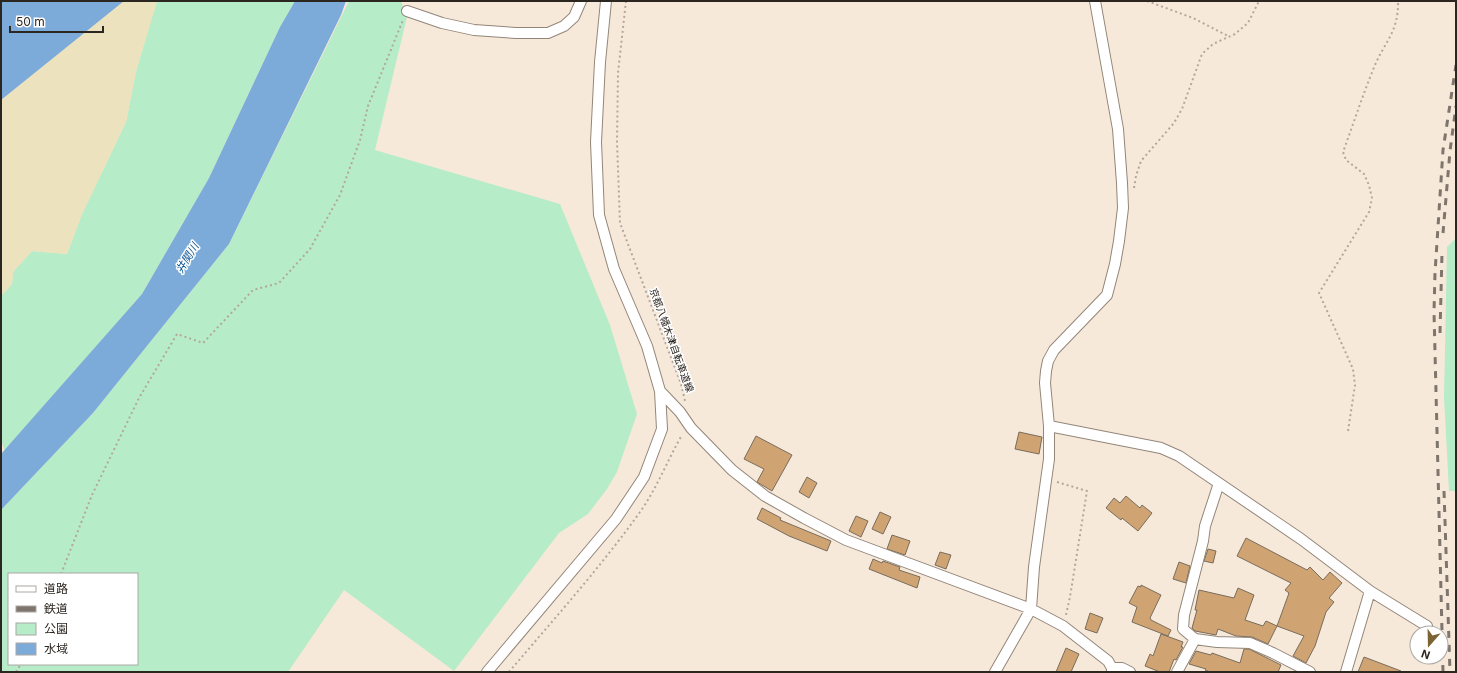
<svg xmlns="http://www.w3.org/2000/svg" width="1457" height="673" viewBox="0 0 1457 673" font-family="Inter,'Noto Sans JP',sans-serif">
<style>
.green{fill:#b7ecc8;fill-rule:evenodd}
.sand{fill:#ece2bd}
.water{fill:#7cabd9}
.building{fill:#d0a472;stroke:#786c5e}
.lines{fill:none;stroke-linecap:round;stroke-linejoin:round}
.street-casing{stroke:#938679;stroke-width:12}
.path{stroke:#b2a79b;stroke-width:2;stroke-dasharray:2 3;stroke-linecap:butt}
.street{stroke:#fff;stroke-width:10}
.rail{stroke:#7e756c;stroke-width:3;stroke-dasharray:7 7;stroke-linecap:butt}
.labels{text-anchor:middle;dominant-baseline:central;stroke-width:3;stroke-linejoin:round;paint-order:stroke}
.street-label{font-size:10px;fill:#2b2620;stroke:#fff}
.water-label{font-size:11px;font-style:italic;fill:#105891;stroke:#fff}
</style>
<rect width="100%" height="100%" fill="#f7e9da"/>
<!-- green -->
<path class="green" d="M157,1H295L280,27L209,178L142,294L5,451L1,441V296L12,284L13,272L32,251L67,254L82,214L126,122L136,71Z
M349,1H401L407,17L375,150L560,204L610,325L637,414L617,472L607,489L588,514L559,533L454,671L344,590L288,672H1V510L93,413L229,244ZM9,574H137V664H9Z
M1456,238V491H1449L1444,397L1447,247Z"/>
<!-- sand -->
<path class="sand" d="M124,1H157L136,71L126,122L82,214L67,254L32,251L13,272L12,284L1,296V100Z"/>
<!-- water -->
<path class="water" d="M1,1H124L1,100Z
M295,1H346L341,15L229,244L93,413L1,510V454L142,294L209,178L280,27Z"/>
<!-- building -->
<path class="building" d="M1019,432L1042,437L1039,454L1015,449Z
M756,436L792,455L772,491L757,482L764,469L744,459Z
M807,477L817,483L809,498L799,492Z
M1126,496L1140,508L1142,505L1152,513L1138,531L1122,518L1121,520L1106,508L1114,498L1120,503Z
M762,508L781,518L780,520L831,541L827,551L789,536L757,519Z
M880,512L891,517L883,534L872,529Z
M856,516L868,521L861,537L849,531Z
M892,535L910,541L905,555L887,549Z
M1246,538L1307,570L1310,567L1323,580L1330,572L1342,583L1329,598L1334,602L1326,612L1315,646L1306,663L1293,656L1304,636L1277,626L1289,593L1285,590L1291,583L1237,556Z
M1208,549L1216,551L1213,563L1204,561Z
M940,552L951,555L946,569L935,565Z
M873,559L882,563L883,561L900,567L899,570L920,577L917,588L869,569Z
M1179,562L1190,566L1186,583L1173,579Z
M1141,585L1161,595L1150,618L1151,620L1171,630L1168,636L1132,622L1137,607L1129,603L1138,586L1141,587Z
M1238,588L1254,595L1245,620L1263,626L1266,621L1277,626L1268,644L1252,637L1236,636L1218,629L1216,635L1195,631L1192,628L1197,610H1195L1199,590L1234,598Z
M1090,613L1103,618L1097,633L1085,629Z
M1161,634L1183,642L1181,647H1183L1176,660L1174,659L1169,672H1160L1145,666L1150,654L1153,656Z
M1066,648L1079,654L1071,672H1056Z
M1244,649H1249L1281,665L1278,672H1210L1205,670L1206,669L1189,664L1196,651L1211,655L1212,653L1240,663Z
M1364,657L1401,671V672H1358Z"/>
<g class="lines">
<!-- street casing -->
<g class="street-casing">
<path id="street" d="M606,1L600,62L596,142L599,215L614,269L647,346L660,391L680,412L691,428L732,470L765,496L804,518L846,540L1031,609L1063,626L1108,661L1112,668V672
M407,11L442,23L474,30L516,33H548L564,26L574,17L581,1
M1049,426L1161,448L1179,456L1301,539L1370,591L1346,672
M1370,591L1427,626L1428,633
M1195,639L1183,629L1184,615L1203,541L1205,526L1219,483
M1112,668H1122L1130,672
M487,672L616,519L644,477L662,429L660,391
M995,672L1031,609L1034,567L1049,459V426L1045,383L1046,371L1048,361L1054,350L1107,295L1115,264L1119,241L1123,208L1122,183L1118,129L1095,1
M1177,672L1195,639L1217,642L1250,643L1273,653L1310,672"/>
</g>
<!-- path -->
<path class="path" d="M626,1L618,73L617,142L620,223L681,384L685,401
M1147,1L1193,18L1228,36
M1134,188L1136,176L1141,161L1174,123L1182,109L1202,54L1213,44L1235,34L1248,23L1259,1
M1348,431L1355,385L1353,369L1319,293L1369,212L1372,198L1369,185L1364,174L1346,160L1343,152C1353,125 1362,97 1373,70C1383,43 1399,33 1398,1
M1057,482L1087,491L1070,597L1066,615
M61,574L92,495L139,398L177,334L203,343L253,290L279,283L310,249L340,195L360,140L368,106L403,20
M16,672L21,664
M509,672C553,620 600,568 640,512C657,488 667,461 682,435"/>
<!-- street -->
<use href="#street" class="street"/>
<!-- rail -->
<path class="rail" d="M1443,233L1450,151L1456,106
M1440,333L1442,253
M1444,491L1450,672
M1443,672L1434,312L1435,273L1443,150L1456,65"/>
</g>
<g class="labels">
<!-- street labels -->
<g class="street-label">
<text transform="translate(672 340) rotate(70)">京都八幡木津自転車道線</text>
</g>
<!-- water labels -->
<g class="water-label">
<text transform="translate(187 258) rotate(-58)">井関川</text>
</g>
</g>
<!-- border -->
<rect width="1457" height="673" fill="none" stroke="#2b2620" stroke-width="4"/>
<!-- legend -->
<rect x="8" y="573" width="130" height="92" fill="#ffffff" stroke="#aaa8a6"/>
<rect x="16" y="586" width="20" height="6" fill="#ffffff" stroke="#aaa8a6"/>
<text x="44" y="593" font-size="12" fill="#2b2620">道路</text>
<rect x="16" y="606" width="20" height="6" fill="#7e756c" stroke="#aaa8a6"/>
<text x="44" y="613" font-size="12" fill="#2b2620">鉄道</text>
<rect x="16" y="623" width="20" height="12" fill="#b7ecc8" stroke="#aaa8a6"/>
<text x="44" y="633" font-size="12" fill="#2b2620">公園</text>
<rect x="16" y="643" width="20" height="12" fill="#7cabd9" stroke="#aaa8a6"/>
<text x="44" y="653" font-size="12" fill="#2b2620">水域</text>
<!-- north arrow -->
<g transform="translate(1429 645) rotate(200)"><circle r="19" fill="#ffffff" stroke="#aaa8a6"/>
<path d="M0-3L7 15L0 10L-7 15Z" fill="#7c6334"/>
<text y="-6" font-size="11" font-weight="bold" text-anchor="middle" fill="#2b2620">N</text>
</g>
<!-- scale -->
<path d="M10 26v6h93v-6" fill="none" stroke="#2b2620" stroke-width="2"/>
<text x="16" y="26" font-size="12" fill="#2b2620" stroke="#ffffff" stroke-width="3" paint-order="stroke">50 m</text>
</svg>
